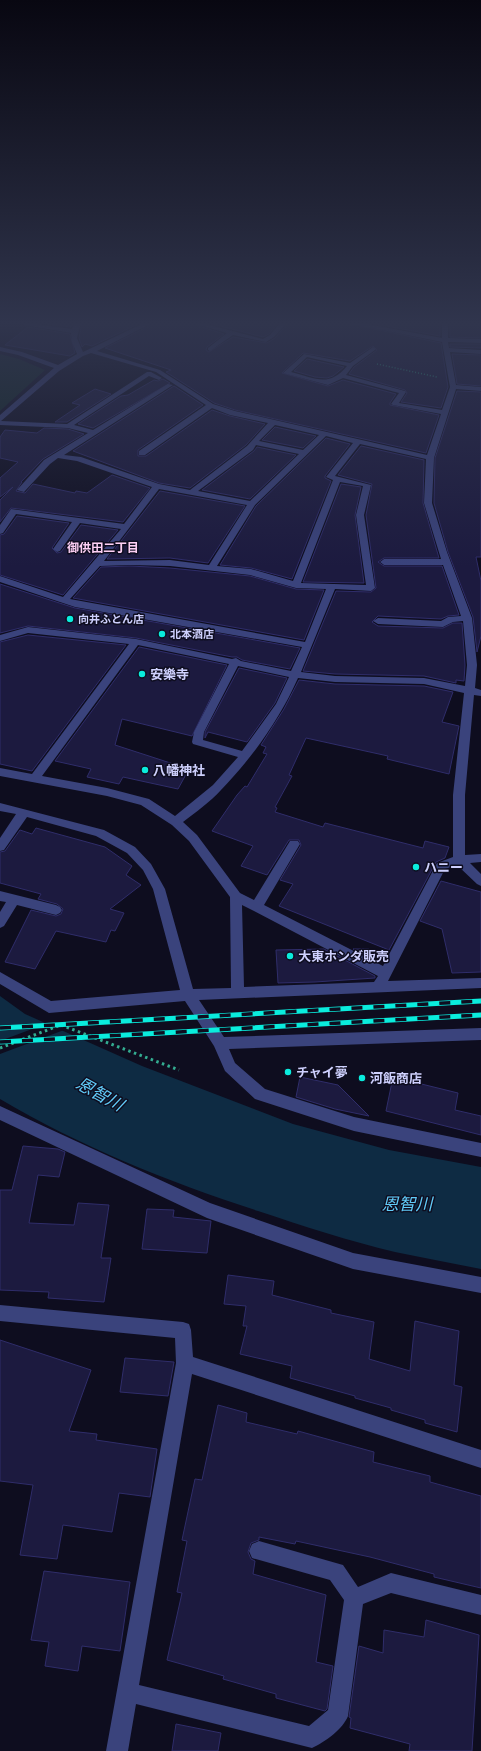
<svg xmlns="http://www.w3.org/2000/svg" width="481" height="1751" viewBox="0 0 481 1751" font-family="'Space Grotesk','Noto Sans JP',sans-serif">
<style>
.green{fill:#112924}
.water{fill:#0e2b43}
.pier{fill:#0e0d1f}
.building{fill:#1c1a3f;stroke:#2f2d6a}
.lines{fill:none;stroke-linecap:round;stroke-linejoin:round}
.path-far1{stroke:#33ac90;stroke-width:1.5;stroke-dasharray:1 2;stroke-linecap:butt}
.path{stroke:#33ac90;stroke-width:3;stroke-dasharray:2.5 3.5;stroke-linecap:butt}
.minor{fill:#3a437c;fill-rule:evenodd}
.rail-casing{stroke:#0aecdd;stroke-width:5}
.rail{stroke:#0e0d1f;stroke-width:3.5;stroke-dasharray:11;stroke-linecap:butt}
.poi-dot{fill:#0aecdd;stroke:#0e0d1f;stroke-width:1.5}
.labels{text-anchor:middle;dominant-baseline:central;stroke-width:3;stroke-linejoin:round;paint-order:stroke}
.far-poi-label{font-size:11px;font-weight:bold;fill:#ced0fd;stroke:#0e0d1f;text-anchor:start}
.far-neighbourhood-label{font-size:12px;font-weight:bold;fill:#fdd0f4;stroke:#0e0d1f}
.poi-label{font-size:13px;font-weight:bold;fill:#ced0fd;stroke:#0e0d1f;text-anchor:start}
.near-water-label{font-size:17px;font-style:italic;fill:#61cbf8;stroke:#0e0d1f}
</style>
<rect width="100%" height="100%" fill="#0e0d1f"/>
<!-- green -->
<path class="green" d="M0,354L19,359L45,370L0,411Z"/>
<!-- water -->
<path class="water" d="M0,996L25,1014L142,1066L293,1124L389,1150L481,1167V1269C452,1263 423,1258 395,1252C349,1241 303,1226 258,1211C169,1182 81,1147 0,1099Z"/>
<!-- pier -->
<path class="pier" d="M48,1023L64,1030L0,1054V1041Z"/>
<!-- building -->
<path class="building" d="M34,322H73L71,327Z
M82,322H142L92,346L85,344L82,347L79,338Z
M149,322H201L198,325L199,326L224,334L207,347L206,350L209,352L233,337L267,343L275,338L289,322H341L441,343L448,387L441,408L401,402L407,393L405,390L349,374L354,367L377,350L373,346L350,361L303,353L282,373L328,386L343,380L396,394L390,403V405L439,415L426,453L235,410L214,403L166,372L171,370L105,348L149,326Z
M205,322H279L269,334L263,337Z
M365,322H440V336Z
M450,322L478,323V325H481V338L450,337Z
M28,327L70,334L75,353L70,356L5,345Z
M450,344H481V348L450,347Z
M452,354L481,355V386L457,384Z
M307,359L344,367L333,376L327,378L315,377L294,371Z
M163,379L170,383L93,428L78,424L121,396L128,395L154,380L158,381Z
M174,386L203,405L138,450V456H146L212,410L230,416L265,424L246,445L190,488L159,483L73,451Z
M95,389L111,394L67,422H55L80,405L72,403Z
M457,391L481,392V557H476L481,581V636L477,652L473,617L448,552L434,503L435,458Z
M275,427L316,436L303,448L262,440Z
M44,428L68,429L84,434L43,459L21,482H22L16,491L25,493L33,484L75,493L76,491L87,493L112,475L150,488L123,522L11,508L0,522V500L13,487L0,497V478L18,462L0,458V437L5,430L37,433Z
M326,438L350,444L325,476V478L331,481L292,579L251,568L220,565L256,506Z
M361,446L424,460L423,503L439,558H384L378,562L384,566H442L459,615L448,616L441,619L378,616L372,622L378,626L443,628L453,623H462L465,665L464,681L456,680V683L424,676L335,674L303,671L336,591L371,592L376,588L366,515L372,484L338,475Z
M257,447L296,455L250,499L202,490L254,451Z
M341,484L361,487L355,515L364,583L303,582Z
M160,491L245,506L208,563L170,558L107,559Z
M17,516L69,523L52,548L57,553L61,552L81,525L118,530L63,595L0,575V535L4,534Z
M130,566L170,568L250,576L296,589L324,590L304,640L73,598L101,567Z
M0,584L75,608L300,648L290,669L242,660L237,657H232L136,638L28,626L0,633Z
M28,635L126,645L32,771L0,764V642Z
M139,647L227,665L192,736L122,719L115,745L189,769L178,789L123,777L119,784L87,777L91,769L55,761Z
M239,668L287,678L275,703L247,742L208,732L205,738V732Z
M299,680L335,684L424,686L453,692L442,722L459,726L449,774L387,759L388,756L306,738L289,775L292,776L275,807L277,808L275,812L323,827L325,823L423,848L425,841L449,847L445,858L436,862L389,950L279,906L293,884L280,880L301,845L299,840H289L267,875L241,866L253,846L212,831L237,795L245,786L247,787L267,754L263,753L266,747L261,745L284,709Z
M36,828L105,847L132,866L126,875L141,885L110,909L124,913L115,931L111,930L106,942L56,931L35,969L5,962L31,910L56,916L61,914L63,909L57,904L38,899L41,894L0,883V852L5,851L20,830L32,834Z
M441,881L481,892V972L452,973L442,929L420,921Z
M324,949L375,976V978L315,982L278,983L276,950Z
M353,949H369L371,958Z
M300,1077L338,1085L369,1116L335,1109L296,1097Z
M393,1077L458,1093L455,1110L481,1116V1135L386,1111Z
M23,1146L58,1149L65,1152L59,1177L38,1175L29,1223L74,1225L78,1203L109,1205L101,1258H111L104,1302L48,1298L49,1292L0,1290V1190H12Z
M147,1209L174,1210L173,1217L211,1221L207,1253L142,1249Z
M228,1275L274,1281L272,1295L331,1310V1313L374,1322L369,1359L410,1371L415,1321L459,1331L454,1385L462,1387L457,1432L425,1423V1420L391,1410V1408L355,1398V1396L290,1378L292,1366L240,1354L247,1326H243L246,1306L224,1304Z
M0,1340L91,1370L69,1431L97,1434L96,1440L157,1449L150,1497L119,1493L112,1532L63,1525L57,1559L20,1555L33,1485L0,1481Z
M125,1358L174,1362L168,1396L120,1392Z
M218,1405L247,1413L246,1422L297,1434L298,1431L374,1452L373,1462L430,1476V1482L481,1496V1588L434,1577V1574L370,1557L296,1541L295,1544L259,1537V1540L251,1543L248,1552L251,1559L255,1561L253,1574L326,1595L316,1662L333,1666L327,1709L325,1711L276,1698V1694L223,1679L224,1676L167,1660L182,1593L177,1592L187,1541L182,1540L195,1479L202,1480Z
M44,1571L130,1582L120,1651L82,1646L78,1671L45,1666L49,1642L31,1640Z
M426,1620L479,1635L472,1751H409L410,1744L350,1728L351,1718L349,1717L359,1646L383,1653L384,1630L424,1637Z
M176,1724L221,1733L218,1751H172Z"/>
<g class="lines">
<!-- path-far1 -->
<path class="path-far1" d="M377,364L437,377"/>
<!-- path -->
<path class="path" d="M61,1025L179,1070
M0,1048L58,1026"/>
<!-- minor -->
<path class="minor" d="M75,322H81L77,338L83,352L144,323H148V325L97,351L160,370L213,404L235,411L427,455L441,414L393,405L391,404L399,393L343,378L328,385L283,373L304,354L350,363L373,347L376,349L375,350L353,366L346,375L405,391L406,392L399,403L442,410L450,387L442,342L342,322H356L442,338V322H448V338L481,339V343L448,342L449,348L481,350V354L450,352L456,385L481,387V391L456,389L434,458L432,503L447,552L472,618L477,665L475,688L481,690V696L474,695L465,795V855L481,854V862L470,863L481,874V886L477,884L457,865L445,869L388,981L481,978V988L199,1000L224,1037L481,1028V1040L229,1049L235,1063L265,1089L354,1117L481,1143V1157L354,1131L255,1099L225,1071L214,1046L185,1001L49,1013L0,984V972L51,1001L180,990L153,889L143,870L127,853L96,836L27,817L4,850L0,851V838L16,814L0,811V803L104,830L135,847L151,864L165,889L193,989L231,988L230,897L189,841L172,825L141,805L107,796L0,776V768L32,774L129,644L28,633L0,641V635L28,627L136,639L232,659L236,658L241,661L291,671L302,647L75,607L0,582V576L63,597L121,529L80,523L60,551L57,552L53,549L72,522L16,514L3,533L0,534V525L11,509L124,524L152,487L77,461L58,458L50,464L24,492L17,490L44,460L88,433L68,428L0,425V415L54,368L18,355L0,351V347L22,352L58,365L77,354L72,342L71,333L24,325L27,323L72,329ZM91,353L156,372L206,405L139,451V455H145L212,408L230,415L268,423L247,446L190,490L159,484L81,457L64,455L173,385L168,384L93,430L74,425L149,376L159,380L162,378L151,372H147L67,424L1,421L59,371L83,356ZM307,357L347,366C329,388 315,378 291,372ZM275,425L319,435L303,450L259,441ZM326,436L353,443L326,477L333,480L293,581L251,569L217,566L255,505ZM360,444L426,459L424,503L441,559H384L380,562L384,565H443L461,616L448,617L441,621L378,618L373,621L378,624L443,627L453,622L463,621L467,665L465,686L424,678L335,676L301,672L335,589L371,591L375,588L364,515L371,485L335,476ZM256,445L299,454L250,501L198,491L253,450ZM340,482L363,486L356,515L366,585L301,583ZM159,489L247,505L209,565L170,560L104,561ZM130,565L170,566L250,575L296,588L326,589L305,642L70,599L100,566ZM138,645L229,664L194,732L192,742L193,744L238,757L213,785L175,816L149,799L107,788L42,776ZM238,666L289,677L276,704L242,751L203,740L204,732ZM298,678L335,682L424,684L464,693L453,795V857L437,863L383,966L264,905L300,844L298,841H290L254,900L240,893L197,835L183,822C196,812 210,802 221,790C252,758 280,719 298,678ZM242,905L252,910L378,976L374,982L244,987Z
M281,322H288L274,337L266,342L233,335L210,351L208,350V348L227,333L199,325L202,323L263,339L270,335Z
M0,891L56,905L60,907L62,910L60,913L56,915L17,905L4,926L0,928V912L6,902L0,901Z
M0,1106L210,1203L353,1253L481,1277V1293L353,1269L207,1218L0,1120Z
M0,1305L183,1322L189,1324L191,1330L193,1357L481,1450V1468L192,1374L139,1685L309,1726L328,1710L344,1600L330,1580L252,1558L249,1551L252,1544L259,1541L343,1565L358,1587L391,1573L481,1595V1615L391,1593L363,1604L348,1716C343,1729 325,1742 312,1748L136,1704L128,1751H106L176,1363L175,1338L0,1321Z"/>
<!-- rail casing -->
<g class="rail-casing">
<path id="rail" d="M0,1028L481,1001
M0,1042L481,1015"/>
</g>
<!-- rail -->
<use href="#rail" class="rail"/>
</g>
<!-- sky -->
<linearGradient id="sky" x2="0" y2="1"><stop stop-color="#080711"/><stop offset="0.57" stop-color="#30354d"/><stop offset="1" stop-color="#30354d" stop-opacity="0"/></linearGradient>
<rect width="481" height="567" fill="url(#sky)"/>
<!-- markers -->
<g class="poi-dot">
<circle cx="70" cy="619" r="4"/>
<circle cx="162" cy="634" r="4"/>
<circle cx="142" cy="674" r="4"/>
<circle cx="145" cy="770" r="4"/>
<circle cx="416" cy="867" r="4"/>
<circle cx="290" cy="956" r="4"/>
<circle cx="288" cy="1072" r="4"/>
<circle cx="362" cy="1078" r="4"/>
</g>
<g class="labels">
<!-- far-poi labels -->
<g class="far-poi-label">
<text x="78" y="619">向井ふとん店</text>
<text x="170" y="634">北本酒店</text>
</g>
<!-- far-neighbourhood labels -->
<g class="far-neighbourhood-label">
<text x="103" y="548">御供田二丁目</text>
</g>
<!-- poi labels -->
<g class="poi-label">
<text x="150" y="674">安樂寺</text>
<text x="153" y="770">八幡神社</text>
<text x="424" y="867">ハニー</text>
<text x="298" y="956">大東ホンダ販売</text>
<text x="296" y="1072">チャイ夢</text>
<text x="370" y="1078">河飯商店</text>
</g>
<!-- near-water labels -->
<g class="near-water-label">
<text transform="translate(100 1094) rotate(29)">恩智川</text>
<text x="407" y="1204">恩智川</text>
</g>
</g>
</svg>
